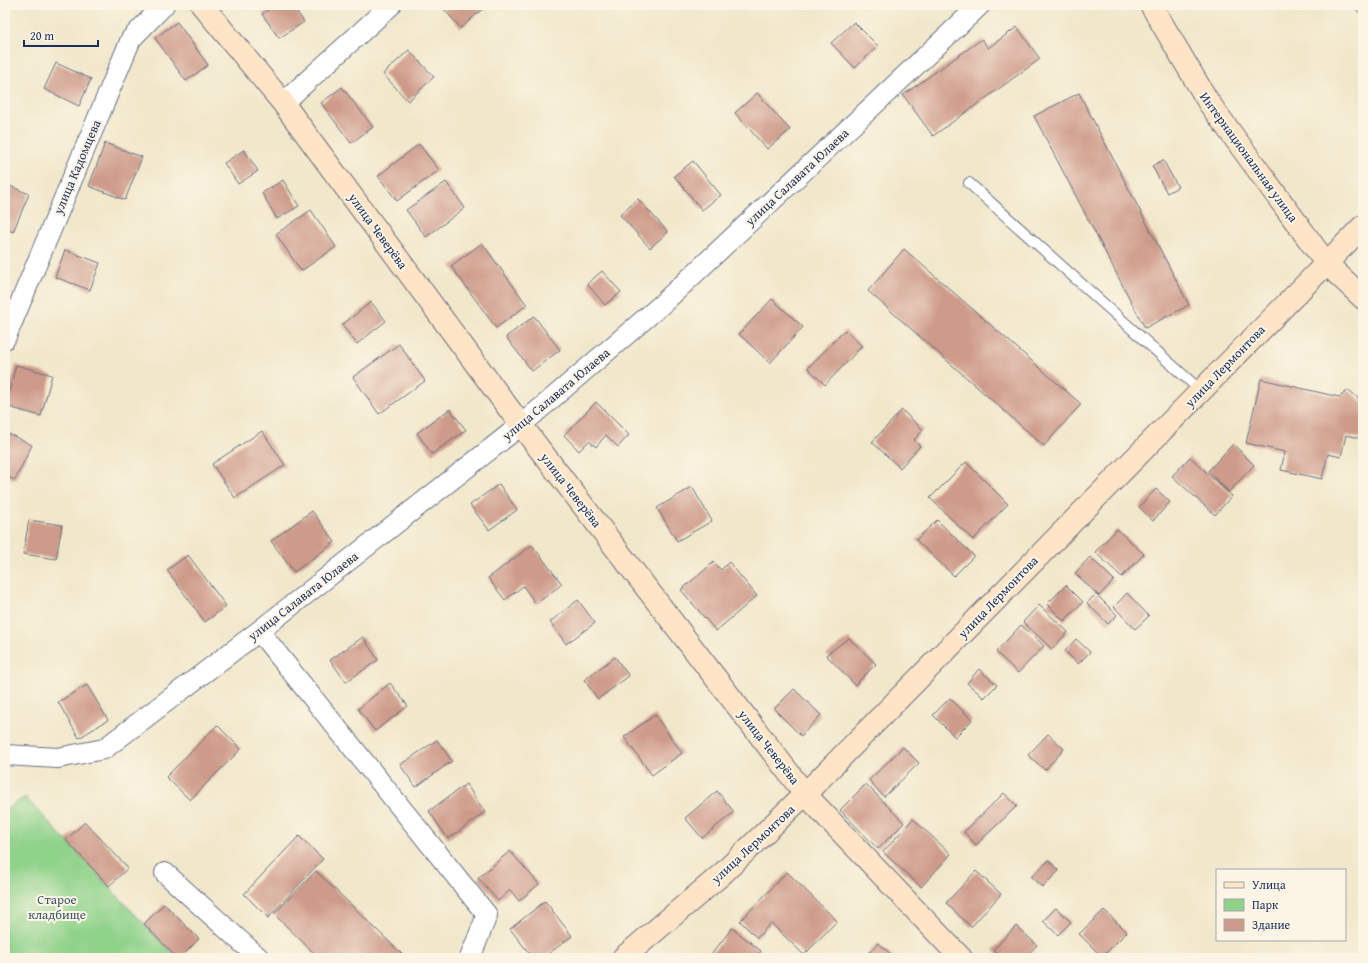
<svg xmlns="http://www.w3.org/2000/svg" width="1368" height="963" viewBox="0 0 1368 963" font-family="'Gentium Book Plus',serif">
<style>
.green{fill:#8fd28a;stroke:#558074}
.building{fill:#ce9a89}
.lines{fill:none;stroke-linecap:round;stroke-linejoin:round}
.lane-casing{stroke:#666f84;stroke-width:12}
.street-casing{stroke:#666f84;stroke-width:22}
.secondary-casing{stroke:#666f84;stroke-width:24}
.lane{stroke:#fff;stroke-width:10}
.street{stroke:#fff;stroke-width:20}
.secondary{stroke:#ffe4c6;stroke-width:22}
.labels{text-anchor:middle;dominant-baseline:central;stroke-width:4;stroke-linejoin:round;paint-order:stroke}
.street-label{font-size:13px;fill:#1b2f5e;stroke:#fcf5e5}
.park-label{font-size:13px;fill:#385869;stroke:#fcf5e5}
</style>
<rect width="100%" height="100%" fill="#fcf5e5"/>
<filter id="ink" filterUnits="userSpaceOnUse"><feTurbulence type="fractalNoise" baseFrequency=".025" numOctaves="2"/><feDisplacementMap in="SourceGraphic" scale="8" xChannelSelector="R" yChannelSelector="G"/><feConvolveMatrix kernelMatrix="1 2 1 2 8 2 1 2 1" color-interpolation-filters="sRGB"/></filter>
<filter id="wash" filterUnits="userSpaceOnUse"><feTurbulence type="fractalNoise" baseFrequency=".012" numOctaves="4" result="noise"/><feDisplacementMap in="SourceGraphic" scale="16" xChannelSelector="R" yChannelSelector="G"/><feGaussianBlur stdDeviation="0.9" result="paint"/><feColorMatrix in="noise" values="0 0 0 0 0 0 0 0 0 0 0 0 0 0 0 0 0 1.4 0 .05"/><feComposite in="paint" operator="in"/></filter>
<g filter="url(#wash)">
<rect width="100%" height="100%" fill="#f1e7ca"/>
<!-- green -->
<path class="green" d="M25,797L144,924L177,958H5V810Z"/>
<g id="blocks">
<!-- building -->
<path class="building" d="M275,5H292L304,22L279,38L262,14Z
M440,5H487L461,28Z
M1351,5H1363V16Z
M177,22L208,65L186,81L155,38Z
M854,22L878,46L855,68L831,43Z
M1017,27L1040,59L933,136L903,95L982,39L988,48Z
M409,50L434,77L408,101L383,74Z
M56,63L91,79L79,106L44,89Z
M342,87L373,127L351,143L321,103Z
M757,93L790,130L767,149L735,113Z
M1079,93L1189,305L1145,328L1034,116Z
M105,143L142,157L125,200L89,186Z
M419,144L439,170L397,201L378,176Z
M244,150L258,171L238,184L224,163Z
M1163,160L1178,187L1167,193L1152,166Z
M693,161L721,195L702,210L674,176Z
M283,180L299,206L277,219L262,193Z
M446,182L465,208L426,237L406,210Z
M5,184L29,194L13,232L5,228Z
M638,199L668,232L650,248L620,215Z
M311,210L336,247L301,271L276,234Z
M482,243L527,305L496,328L451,266Z
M904,249L1081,404L1044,446L868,291Z
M65,250L100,263L90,290L55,277Z
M602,271L621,292L605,305L587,284Z
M772,299L803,327L770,363L739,334Z
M371,302L386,321L357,344L342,325Z
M534,316L560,350L532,371L506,337Z
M845,330L862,346L825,385L808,368Z
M399,344L425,381L379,414L353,377Z
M16,365L52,375L41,416L5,406Z
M1261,379L1339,397L1349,390L1363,403V433L1359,438L1346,435L1341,457L1328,454L1322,479L1281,470L1285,452L1246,443Z
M596,402L629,435L618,447L606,435L596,447L589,441L579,451L564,435Z
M450,409L466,430L432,454L417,433Z
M902,410L923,430L914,440L920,446L900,468L872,442Z
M262,431L285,465L235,498L212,464Z
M5,432L32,445L15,480L5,476Z
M1233,444L1254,465L1229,492L1208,471Z
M1190,457L1232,496L1215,515L1172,476Z
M966,462L1008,504L973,540L930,498Z
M499,484L517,510L489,530L470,505Z
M692,487L712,521L677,541L657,508Z
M1156,489L1170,502L1153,521L1139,507Z
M312,511L335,542L294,572L271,541Z
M29,520L62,525L56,559L23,554Z
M937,520L974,556L954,576L916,540Z
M1117,529L1144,554L1122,577L1095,552Z
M532,545L562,584L536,604L523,586L505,600L488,578Z
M188,555L226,606L205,622L167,570Z
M1090,557L1114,580L1099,596L1075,573Z
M714,562L721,570L729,562L757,596L716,631L681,590Z
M1066,585L1083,602L1064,621L1047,604Z
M1127,593L1149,616L1135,629L1114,607Z
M1096,594L1117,615L1108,624L1087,603Z
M578,600L595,623L566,644L550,622Z
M1039,605L1068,632L1052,649L1023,622Z
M1021,625L1044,646L1018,673L996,652Z
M363,637L378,660L346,682L330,660Z
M849,638L876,664L855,685L826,655Z
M1076,639L1090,652L1078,664L1065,651Z
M615,657L629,676L598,699L584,680Z
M979,669L997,685L984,698L967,683Z
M390,683L408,706L375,731L358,709Z
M87,685L108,720L79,738L58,702Z
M794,689L821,715L801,736L774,709Z
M950,698L972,720L955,737L933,715Z
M655,715L682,753L652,775L624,737Z
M217,725L241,749L190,800L166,777Z
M1048,734L1064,749L1045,770L1028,755Z
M437,740L452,761L416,787L400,765Z
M903,747L919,763L884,797L869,780Z
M466,784L485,812L448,839L429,811Z
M866,784L904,823L878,849L840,810Z
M717,791L734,812L702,838L685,818Z
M1004,793L1017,806L976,845L964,832Z
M913,819L951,854L921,887L883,852Z
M85,822L128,868L109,886L66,840Z
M299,836L323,859L268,918L244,894Z
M510,851L539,884L519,901L510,890L498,901L478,878Z
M1049,860L1059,871L1042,887L1031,877Z
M316,871L406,958H319L274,914Z
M976,871L1001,894L971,927L946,903Z
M787,872L837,921L804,955L771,923L757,938L740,921Z
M545,901L572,936L543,958H533L510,929Z
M164,904L199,939L180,958H177L144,924Z
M1056,908L1071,922L1058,935L1043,921Z
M1104,910L1127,932L1102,957L1079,934Z
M1016,926L1037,945L1025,958H1002L993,950Z
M732,928L761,951L756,958H715L711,955Z
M878,943L895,958H864Z"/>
</g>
</g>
<g filter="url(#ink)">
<use href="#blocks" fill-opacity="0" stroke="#666f84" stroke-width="1"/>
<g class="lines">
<!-- lane casing -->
<g class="lane-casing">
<path id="lane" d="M969,183L1201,391"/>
</g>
<!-- street casing -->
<g class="street-casing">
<path id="street" d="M283,103L391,5
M5,339L131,39L164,5
M259,631L487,915L470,958
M5,755L58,758L104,749L259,631L521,425L661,305L980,5
M165,873L259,958"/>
</g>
<!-- secondary casing -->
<g class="secondary-casing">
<path id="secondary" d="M202,5L283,103L521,425L805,794L961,958
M1151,5L1209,103L1326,263L1363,298
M623,958L722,874L805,794L1363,226"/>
</g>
<!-- lane -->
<use href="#lane" class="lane"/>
<!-- street -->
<use href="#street" class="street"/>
<!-- secondary -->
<use href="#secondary" class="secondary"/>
</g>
</g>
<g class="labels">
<!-- street labels -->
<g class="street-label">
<text transform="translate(1249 157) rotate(54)">Интернациональная улица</text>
<text transform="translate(77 167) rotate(-67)">улица Кадомцева</text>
<text transform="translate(797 177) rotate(-43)">улица Салавата Юлаева</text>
<text transform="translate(378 231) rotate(54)">улица Чеверёва</text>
<text transform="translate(1225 366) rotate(-46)">улица Лермонтова</text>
<text transform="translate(556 394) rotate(-40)">улица Салавата Юлаева</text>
<text transform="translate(571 490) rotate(52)">улица Чеверёва</text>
<text transform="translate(303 596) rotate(-38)">улица Салавата Юлаева</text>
<text transform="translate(998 597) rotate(-46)">улица Лермонтова</text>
<text transform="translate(769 747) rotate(52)">улица Чеверёва</text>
<text transform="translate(753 844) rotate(-43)">улица Лермонтова</text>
</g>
<!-- park labels -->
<g class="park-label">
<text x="57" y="899">Старое<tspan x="57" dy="15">кладбище</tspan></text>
</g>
</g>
<!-- margin -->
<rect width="1368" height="963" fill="none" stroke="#fcf5e5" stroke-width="20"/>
<!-- legend -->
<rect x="1216" y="869" width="130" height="72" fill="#fcf5e5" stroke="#a2a6af"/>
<rect x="1224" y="882" width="20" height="6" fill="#ffe4c6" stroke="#a2a6af"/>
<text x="1252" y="889" font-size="12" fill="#1b2f5e">Улица</text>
<rect x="1224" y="899" width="20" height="12" fill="#8fd28a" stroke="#a2a6af"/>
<text x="1252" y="909" font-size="12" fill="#1b2f5e">Парк</text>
<rect x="1224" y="919" width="20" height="12" fill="#ce9a89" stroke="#a2a6af"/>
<text x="1252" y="929" font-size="12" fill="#1b2f5e">Здание</text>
<!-- scale -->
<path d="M24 40v6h74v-6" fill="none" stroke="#1b2f5e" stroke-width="2"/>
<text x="30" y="40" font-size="12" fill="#1b2f5e" stroke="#fcf5e5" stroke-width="3" paint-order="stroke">20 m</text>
</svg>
